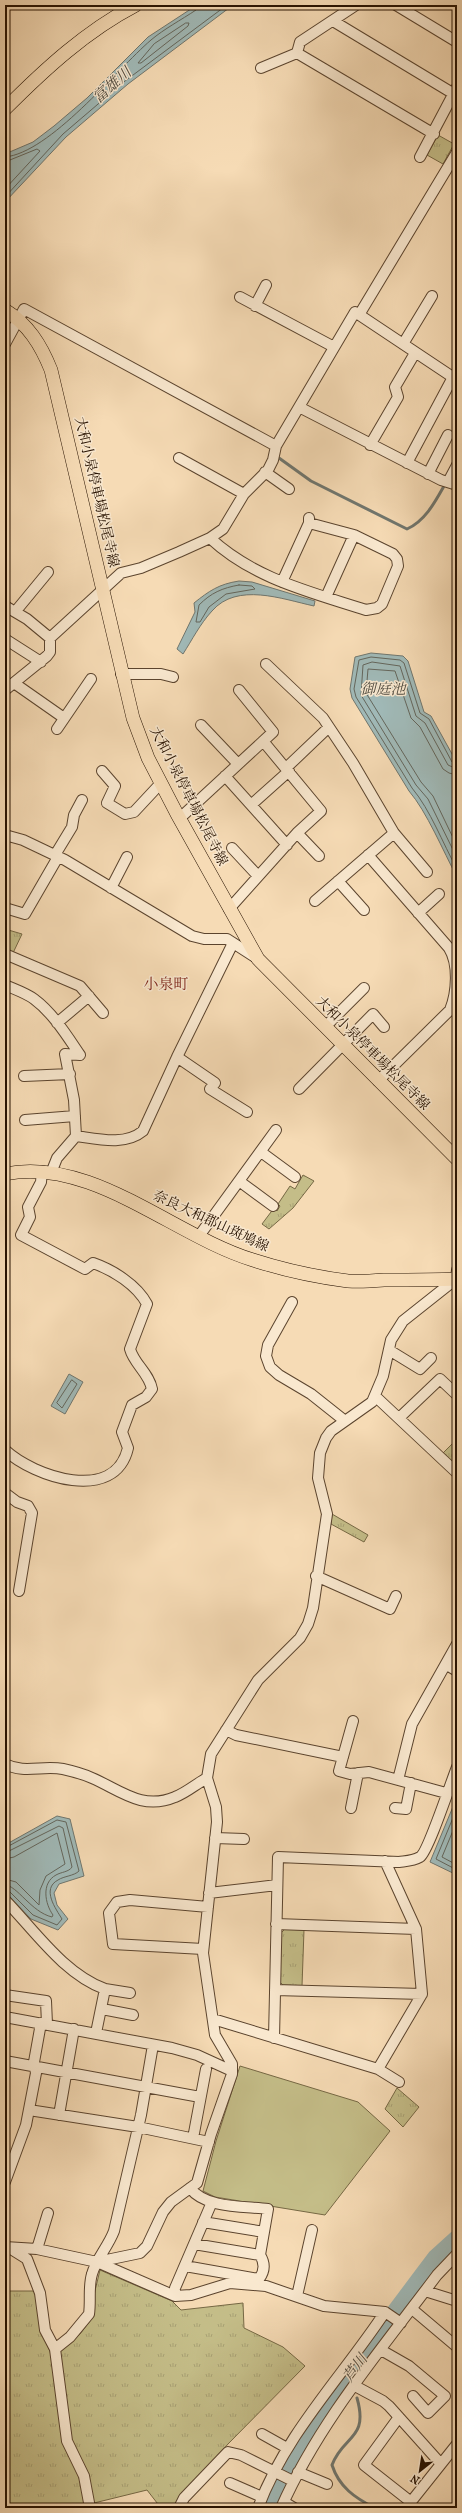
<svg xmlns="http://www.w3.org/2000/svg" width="462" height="2513" viewBox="0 0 462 2513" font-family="'IM FELL French Canon','Noto Serif JP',serif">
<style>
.grass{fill:url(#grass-tufts);stroke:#766844}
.pitch{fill:#c4bd88;stroke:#766844}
.water{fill:#a0b9b7;stroke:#70766e}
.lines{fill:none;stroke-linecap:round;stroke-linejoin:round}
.shore{stroke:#64665c;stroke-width:1}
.stream{stroke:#70766e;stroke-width:3}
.river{stroke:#a0b9b7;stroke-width:18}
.minor-casing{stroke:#5b442e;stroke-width:12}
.major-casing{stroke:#271201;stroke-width:14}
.minor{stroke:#f9e8cf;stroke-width:10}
.major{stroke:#f6dbb5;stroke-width:13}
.labels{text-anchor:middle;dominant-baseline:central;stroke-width:3;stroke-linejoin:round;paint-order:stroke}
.street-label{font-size:14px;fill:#271201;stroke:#f9e8cf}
.water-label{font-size:15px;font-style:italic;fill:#514c41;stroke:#f9e8cf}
.neighbourhood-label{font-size:15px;fill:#7a1f14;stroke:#f9e8cf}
</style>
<defs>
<pattern id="grass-tufts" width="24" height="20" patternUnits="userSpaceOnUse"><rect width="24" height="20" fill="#c4bd88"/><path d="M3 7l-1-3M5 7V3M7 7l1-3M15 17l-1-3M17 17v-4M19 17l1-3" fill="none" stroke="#a8a174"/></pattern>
</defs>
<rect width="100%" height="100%" fill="#f6dbb5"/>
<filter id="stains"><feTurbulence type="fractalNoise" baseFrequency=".005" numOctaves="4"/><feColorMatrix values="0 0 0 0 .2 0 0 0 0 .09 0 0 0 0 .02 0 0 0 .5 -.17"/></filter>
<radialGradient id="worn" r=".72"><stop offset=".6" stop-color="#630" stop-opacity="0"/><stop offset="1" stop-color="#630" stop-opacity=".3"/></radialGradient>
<!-- grass -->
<path class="grass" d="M438,135L454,144L443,164L427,155Z
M5,929L22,934L13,953L5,949Z
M303,1175L314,1181L293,1208L269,1229L262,1224L274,1208L277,1211L280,1206L278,1204L290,1186L295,1189Z
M457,1439V1462L454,1465L443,1453Z
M332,1514L368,1535L364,1542L331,1524Z
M285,1929L304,1930L302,1986L283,1985L278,1980L281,1933Z
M397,2088L419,2107L403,2127L385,2109Z
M100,2270L172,2301L181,2310L243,2303L244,2328L283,2347L305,2366L228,2444L171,2508H161L147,2490L94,2503L72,2443L59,2352L80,2334L93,2317V2299Z
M5,2291H35L41,2332L50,2351L86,2508H5Z"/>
<!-- pitch -->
<path class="pitch" d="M240,2066L358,2102L390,2131L325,2215L215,2197L203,2191L216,2141Z"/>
<!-- water -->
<path class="water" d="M197,5H233L128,84L66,137L5,202V154L33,142L54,126L87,98L148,37Z
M239,581L252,582L315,601L314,606C282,599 237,582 212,611C200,624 192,640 183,654L177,649L195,612L194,603C209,591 219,584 239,581Z
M371,653L403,656L408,661L424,712L431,716L457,763V877C443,851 427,812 409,791L352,698L350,689L355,657Z
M69,1374L83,1382L65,1414L51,1406Z
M457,1797V1875L430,1862Z
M57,1816L70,1819L84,1876L59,1884L54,1893L57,1905L68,1919L58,1930L31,1919L5,1892V1845Z"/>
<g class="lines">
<!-- shore -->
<path class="shore" d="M186,23H189L188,26L141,63H138L154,44Z
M5,157C50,153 116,70 151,40C164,29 181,20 196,10L198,5
M5,162L37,149L40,151L5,189
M5,197L63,134L125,81L227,5
M239,585L252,586L255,589L226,594L209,607L200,622H196L199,605C211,593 222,588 239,585Z
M457,764L452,762L429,719L420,713L404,663L400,660L371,657L359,660L354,689L356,697L412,788C431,811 442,842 457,869
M457,769L448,765L425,723L416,716L400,666L372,662L363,665L361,695L416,785L428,799L457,858
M457,775L449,773L443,769L420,727L411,718L395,671L368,669L366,693L421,782L433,796L457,846
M72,1380L77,1384L62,1408L57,1403Z
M457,1808L436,1859L457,1870
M457,1821L442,1857L457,1865
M5,1848L57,1820L66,1822L79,1871C74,1876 64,1876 58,1880C41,1889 56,1909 62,1919L57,1925L33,1915L9,1891L5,1890
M5,1853L59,1826L63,1828L72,1867C69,1872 61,1872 56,1875C41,1883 45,1904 53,1915L52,1917C31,1912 17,1885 5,1885
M5,1859L14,1857L57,1833L65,1864L46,1876L40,1890L39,1905L16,1882L5,1879"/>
<!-- stream -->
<path class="stream" d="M279,458L311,481L407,529C425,521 435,502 444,486
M357,2398C369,2440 343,2435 332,2465C339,2487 355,2498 375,2508"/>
<!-- river -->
<path class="river" d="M268,2508C284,2466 310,2430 336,2393C369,2347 402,2303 436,2258L457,2239"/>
<!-- minor casing -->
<g class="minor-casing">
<path id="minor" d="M396,5L457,42
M333,21L454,94
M297,53L434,134
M297,53L300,42L356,5
M261,68L297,53
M420,157L457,87
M240,297L334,347
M255,306L266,285
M359,315L457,152
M5,344L24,309L276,446
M403,344L432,296
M299,407L441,480L457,485
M370,445L398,397L395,387L415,353
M179,458L244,494
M407,463L453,377
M265,472L289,489
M428,474L448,435
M448,482L457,465
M210,538C254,579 311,592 366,610L377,608L382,604L398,566L397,559L393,554L354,535L309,523
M282,582L309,523V518
M326,597L354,535
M5,606L27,619L50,638
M15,612L48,572
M5,639L41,662
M266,664L323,718L353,763L394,833L427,872
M121,674H161L173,677
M14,683L64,718
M5,690L47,656L50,652V638L121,573L141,568L179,552L210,538L223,529L244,494L268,470L273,460L276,446L355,312L457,380
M201,725L238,764
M57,729L91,679
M286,768L329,727
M102,771L115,786L107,803L125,814L134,812L161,783
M225,776L287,845
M251,805L289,771
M180,818L273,732L239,690
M297,833L319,856
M5,835L23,840L65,860L192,936L204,939H227L258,959
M232,848L258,876
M55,855L72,827L74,815L82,800
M368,855L449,948C459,964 457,993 450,1010L378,1081
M338,881L364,910
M111,888L127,857
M315,901L394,833
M5,908L25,914L58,857
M229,909L297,833L321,811L263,741
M418,913L439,894
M5,954L80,986L103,1013
M5,985C14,989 26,993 34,999C53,1013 67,1036 80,1055L65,1054L74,1100L76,1136
M57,1023L89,996
M325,1027L364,988
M177,1057L215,1083L210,1089L247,1112
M24,1076L70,1074
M299,1089L373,1014L384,1027
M25,1120L75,1116
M261,1152L295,1177
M51,1173L57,1158L76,1136C98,1139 125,1146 143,1131L177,1057L233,943
M239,1181L273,1206
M199,1236L276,1130
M292,1302L268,1345L266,1356L270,1367L279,1375L311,1394L345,1421
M389,1350L420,1369L431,1358
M375,1396L457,1473
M399,1418L440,1379L457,1395
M5,1450C34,1477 115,1504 128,1448L122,1432L132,1405L146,1397L152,1389C149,1373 134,1364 130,1349L147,1304C137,1285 113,1270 93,1263L85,1269L21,1235L30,1217L28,1207L41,1182L42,1171
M5,1493L17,1502L28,1506L32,1513L19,1591
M316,1576L390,1609L396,1596
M447,1665L457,1671
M353,1721L339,1771L350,1774L369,1772L446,1793
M226,1730L236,1735L343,1757
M5,1764C24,1774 43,1765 63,1769C72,1771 83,1774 92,1778C120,1790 142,1811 175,1797C186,1793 196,1784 207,1778
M398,1780L412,1724L457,1644
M351,1808L358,1773
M395,1808L406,1809L411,1783
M215,1838L244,1839
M209,1893L277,1885
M5,1900C35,1931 64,1974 105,1989L96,2033
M276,1924L416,1929
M203,1949L113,1944L109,1913L117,1902L130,1900L208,1907
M105,1989L130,1993
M275,1990L422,1994
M5,1995L46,2001L47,2024
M102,2009L133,2015
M5,2017L172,2048L197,2055L232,2071
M213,2019L378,2069L422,1994L416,1929L385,1861
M274,2038L278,1857L399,1862C406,1861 413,1861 420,1857C428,1852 451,1782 457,1767
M5,2061L200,2097
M378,2069L399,2082
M29,2110L138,2127L209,2142
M59,2115L74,2029
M194,2133L206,2069
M5,2182L26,2125L36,2073L34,2062L41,2023
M190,2188C206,2209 244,2206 268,2209L260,2255
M203,2222L264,2232
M5,2247L37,2249L97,2262L175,2296L191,2295L230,2283L266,2286L324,2306L385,2312
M11,2249L27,2259L40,2293L45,2330L55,2349L67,2441L84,2476L90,2508
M37,2249L48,2213
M97,2262L140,2253L147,2246L163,2212L171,2202L197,2183L211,2134L232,2074V2064L215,2035L203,1953L217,1822L216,1807L207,1778L211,1754L258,1680L300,1638L308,1624L313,1608L327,1514L318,1478L320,1453L326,1438L331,1431L372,1402L383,1376L391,1340L403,1321L456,1279L457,1270
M185,2266L259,2279C265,2271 265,2263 260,2255L194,2244
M425,2291L457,2301
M175,2296V2288L212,2202
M297,2296L312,2230
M412,2309L457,2347
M385,2312L401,2323
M55,2349L70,2337L89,2314C91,2301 88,2287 92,2274C96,2259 108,2247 114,2231L141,2115L153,2045
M381,2350L409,2366L445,2396L428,2413L413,2396
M355,2386L383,2401L389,2406L441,2464
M399,2417L364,2465L411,2502
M262,2434L287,2448
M298,2472L327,2484
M230,2483L262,2497
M284,2502L294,2508
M179,2508L184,2498L228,2452L241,2455L293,2481
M258,2508C286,2433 342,2377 385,2312
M281,2508C319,2422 381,2350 437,2275L457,2254
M406,2508L457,2444"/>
</g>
<!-- major casing -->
<g class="major-casing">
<path id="major" d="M5,109C45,69 86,31 136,5
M5,310C28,324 41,345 51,370L133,718L148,758L177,814L258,959L457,1159
M5,1174C91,1156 174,1236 253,1260C284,1270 316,1277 348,1281C360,1282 372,1281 384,1280C408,1280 433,1280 457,1279"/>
</g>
<!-- minor -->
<use href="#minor" class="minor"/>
<!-- major -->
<use href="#major" class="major"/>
</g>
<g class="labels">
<!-- street labels -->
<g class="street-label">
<text transform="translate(97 492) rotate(77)">大和小泉停車場松尾寺線</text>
<text transform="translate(189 796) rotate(63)">大和小泉停車場松尾寺線</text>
<text transform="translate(373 1053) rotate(45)">大和小泉停車場松尾寺線</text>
<text transform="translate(211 1221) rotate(25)">奈良大和郡山斑鳩線</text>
</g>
<!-- water labels -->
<g class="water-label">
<text transform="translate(112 85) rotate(-42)">富雄川</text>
<text x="383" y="689">御庭池</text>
<text transform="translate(355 2368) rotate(-54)">芦川</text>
</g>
<!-- neighbourhood labels -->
<g class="neighbourhood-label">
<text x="166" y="984">小泉町</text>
</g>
</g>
<!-- margin -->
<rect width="462" height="2513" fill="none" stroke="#f6dbb5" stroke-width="20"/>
<rect x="6" y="6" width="450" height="2501" fill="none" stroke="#271201" stroke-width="2"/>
<rect x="10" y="10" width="442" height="2493" fill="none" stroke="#271201"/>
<!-- north arrow -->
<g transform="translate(420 2471) rotate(210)" stroke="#f9e8cf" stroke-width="3" paint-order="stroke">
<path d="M0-3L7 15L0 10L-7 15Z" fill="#271201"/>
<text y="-6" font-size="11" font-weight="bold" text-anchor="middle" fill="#271201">N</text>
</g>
<rect width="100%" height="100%" filter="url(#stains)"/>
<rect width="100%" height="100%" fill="url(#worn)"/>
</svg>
